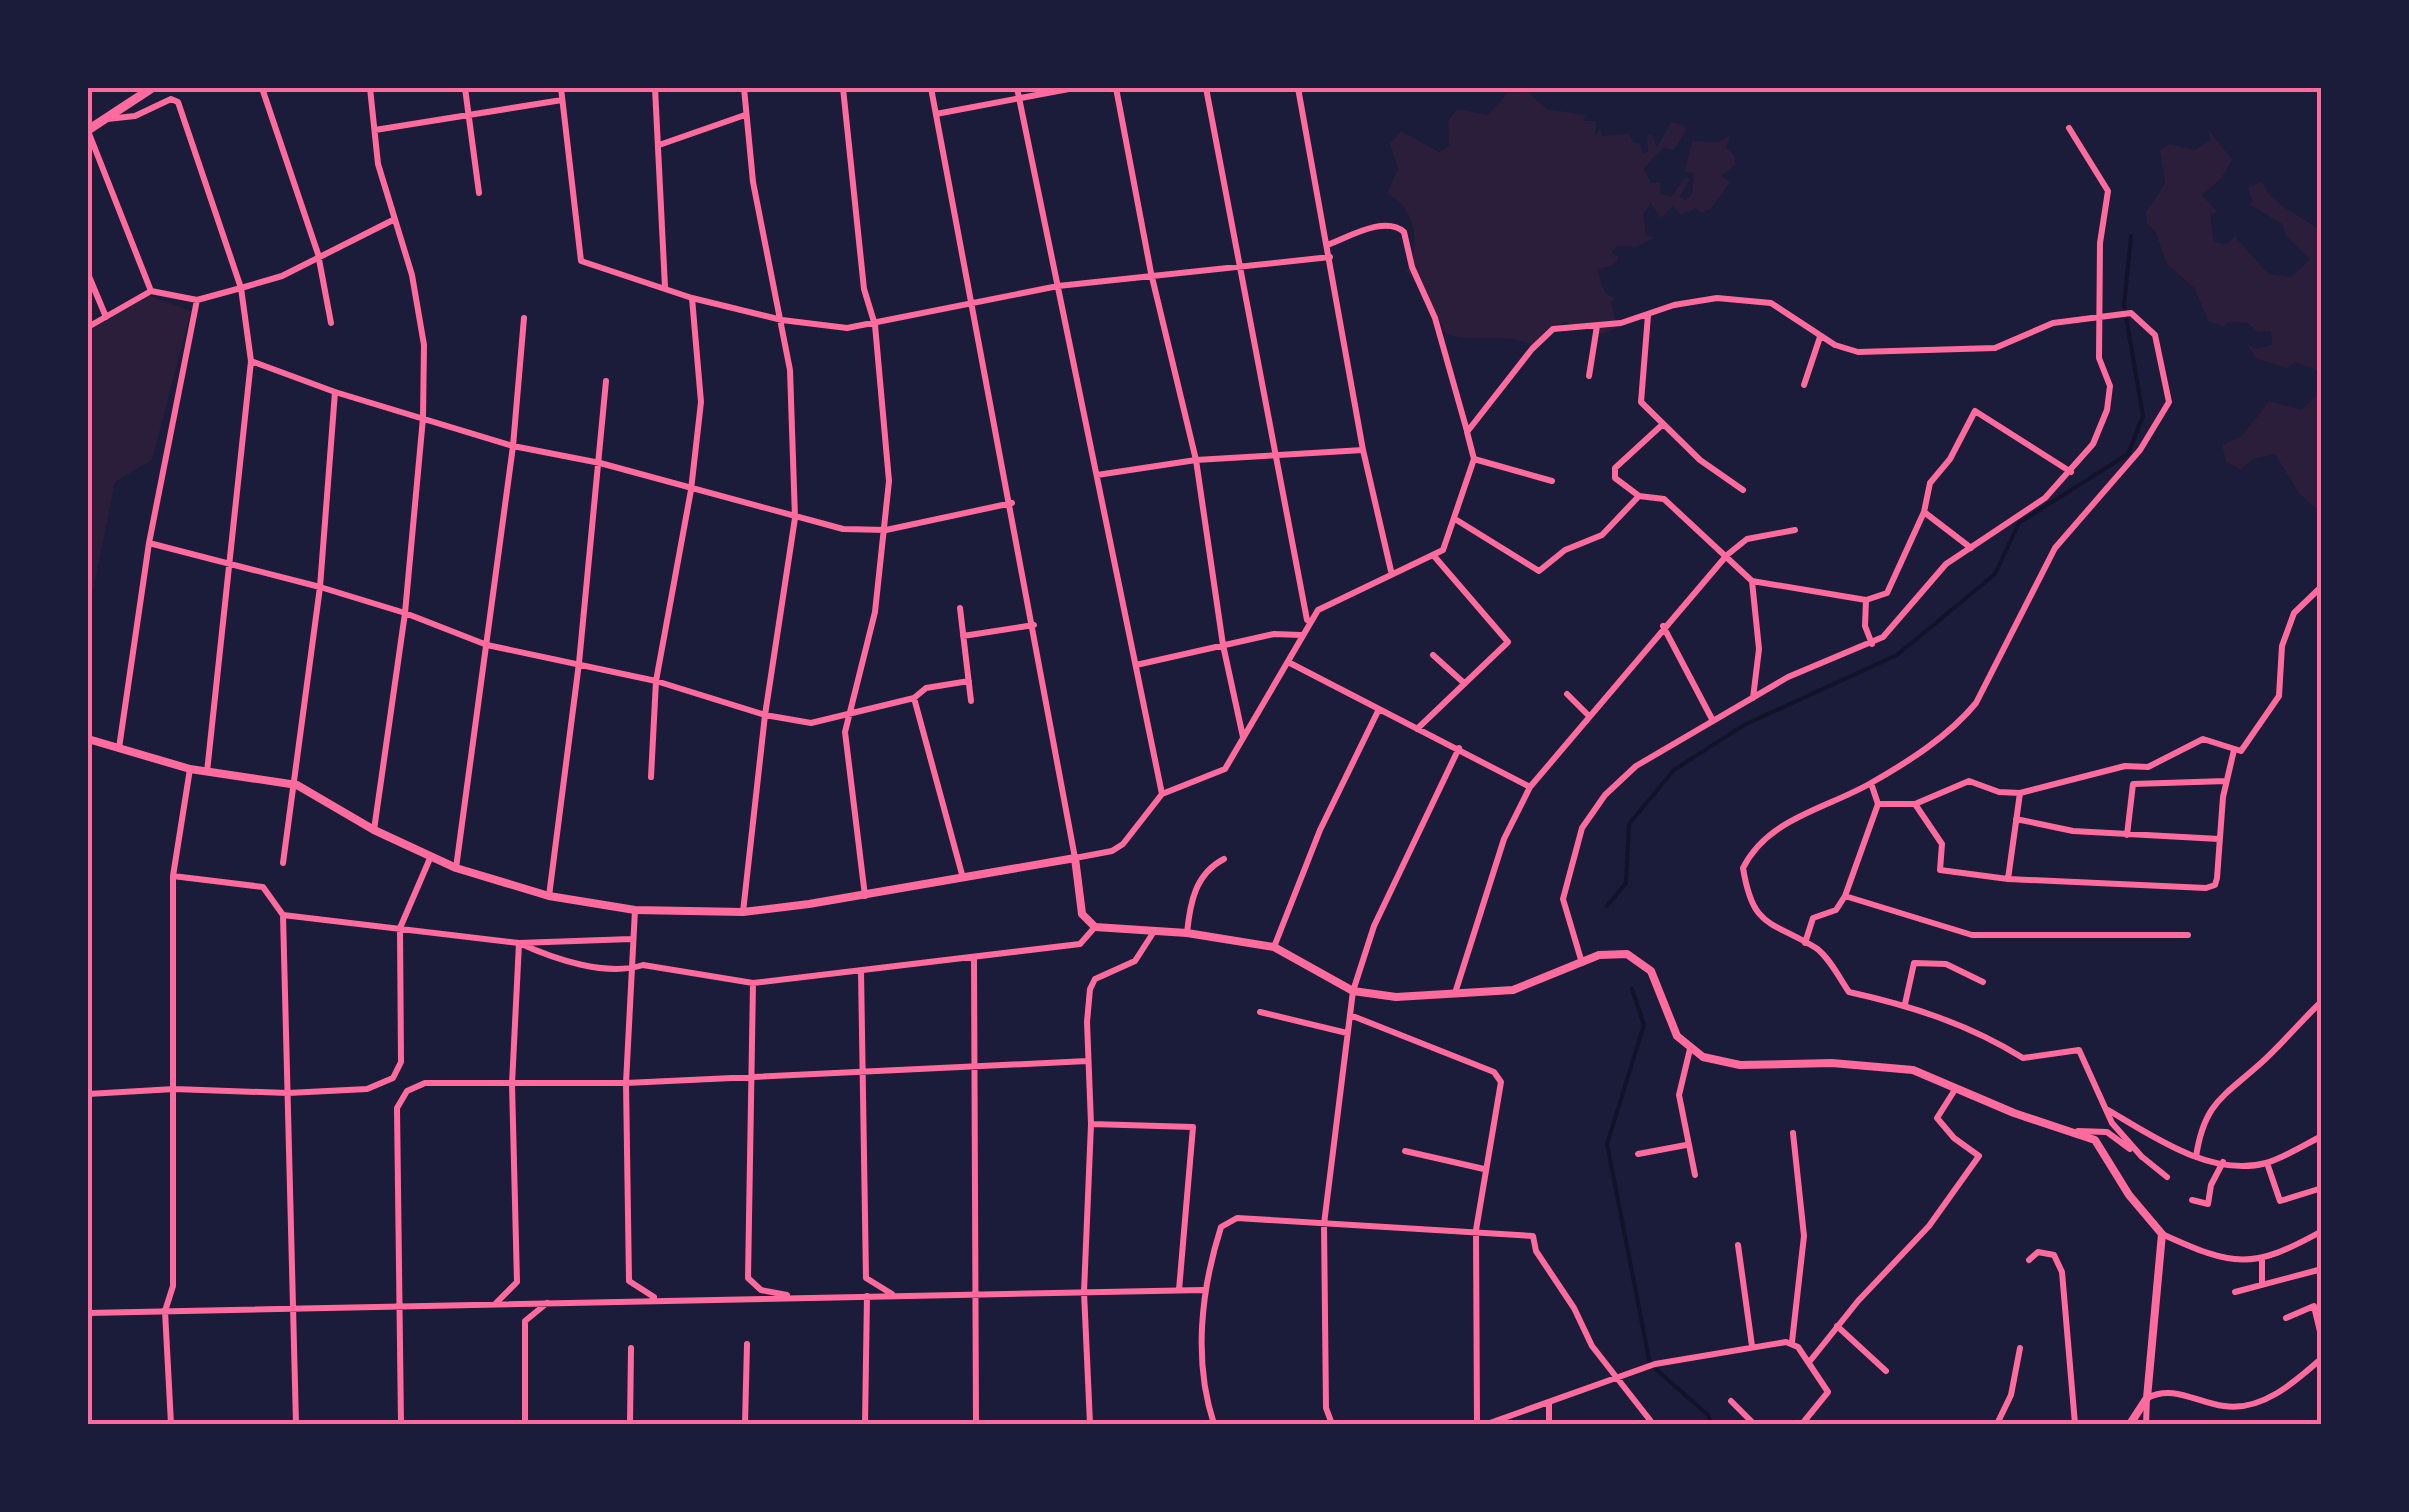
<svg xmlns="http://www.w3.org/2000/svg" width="2409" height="1512" viewBox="0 0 2409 1512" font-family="'Space Grotesk',sans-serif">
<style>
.green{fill:#2a1e3b}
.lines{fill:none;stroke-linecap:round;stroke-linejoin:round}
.stream{stroke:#12122b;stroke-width:4}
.minor{stroke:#ff6b9d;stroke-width:6}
.tertiary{stroke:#ff6b9d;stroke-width:8}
.secondary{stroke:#ff6b9d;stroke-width:9}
.neatline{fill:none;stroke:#ff6b9d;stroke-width:4}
</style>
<rect width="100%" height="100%" fill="#1b1b3a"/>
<!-- green -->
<path class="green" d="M1505,88H1529L1530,94L1547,109L1585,115L1584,121H1596L1595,136L1600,129L1602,136L1629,134L1634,143H1640L1643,153L1648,152L1647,136L1652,134L1657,147L1671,122L1684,125L1686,130L1674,150L1663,148L1643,169L1651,183H1661L1660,193L1671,197L1685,177L1690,179L1680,196L1685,200L1692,194L1694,173L1684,172L1692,141L1719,142L1730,135L1726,148L1734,155L1735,165L1721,176L1730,182L1711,209L1700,213L1696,208L1681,215L1673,206L1661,218L1651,203L1643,214L1646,235L1655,238L1636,247L1617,246L1612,253L1619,257L1612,266L1597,269L1605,293L1615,299L1611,302L1617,328L1603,334L1564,322L1537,348C1510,330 1475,345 1446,334L1431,303L1406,271C1422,247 1415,205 1387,194L1398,169L1390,143L1401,131L1439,152L1449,146L1448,122L1457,109L1488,115L1508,93Z
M2209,130L2232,160L2221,179L2202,195L2217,212L2210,214L2214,242L2227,244L2235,236L2268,274L2291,277L2310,259L2286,235L2282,224L2249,204L2253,202L2248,188L2262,181C2270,206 2303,215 2321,232V371L2295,362L2287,368L2257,359L2246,343L2256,349L2272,345L2271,331L2258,332L2247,323L2229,322L2224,327L2208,321L2195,289L2167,264L2155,231L2147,223L2146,212L2165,183L2160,150L2170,144L2195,150L2210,140Z
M150,296L191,311L152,460L115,482L88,616V330Z
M2321,391V513L2299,493L2275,454L2253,459L2241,470L2226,461L2222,445L2242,436L2269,401L2302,410Z"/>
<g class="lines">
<!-- stream -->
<path class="stream" d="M1607,906L1626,883L1629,824L1674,770L1744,725L1897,655L1995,574L2019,523L2128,454L2143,416L2124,305L2131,236
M1632,989L1644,1025L1607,1144L1650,1364L1708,1415L1711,1424"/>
<!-- minor -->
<path class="minor" d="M262,88L318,254L331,323
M370,88L378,164L412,275L424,345L423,418L405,613L374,830
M465,88L479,193
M561,88L581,261L692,298L782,320L847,328L1058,286L1330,257
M655,88L665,287
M843,88L864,289L875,325L889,481L875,612L845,732L865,896
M931,88L1075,858L1112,851L1123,844L1162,794L1225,769L1318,610L1443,550L1474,459L1467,432L1532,349L1553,329L1621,323L1674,305L1717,298L1771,303L1835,345L1858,352L1995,348L2053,323L2131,313L2155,335L2169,402L2140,450L2055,548L1976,703C1949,736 1908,762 1871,783C1826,809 1768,818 1743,868C1753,929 1770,920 1816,948C1829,957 1840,979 1849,992C1912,1006 1968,1024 2023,1058L2079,1050L2112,1123L2142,1157
M1017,88L1162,794
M1116,88L1151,273L1196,460L1223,645L1243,737
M1206,88L1307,620
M1298,88L1363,450L1391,571
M936,114L1074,88
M107,119L135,116L171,99L178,102L241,288L251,361L207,772
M375,130L562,100
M88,131L151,291
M659,145L745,115
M1327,245C1349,237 1385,215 1404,232L1412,267L1435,318L1467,431
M88,274L106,317
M1648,315L1641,402L1700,460L1743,490
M88,327L151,291L197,300L241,288L282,276L393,220
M251,361L335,392L513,446L600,463L843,529L886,530L1012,503
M1589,376L1597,326
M1804,385L1820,337
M1663,424L1615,468V478L1639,496L1664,499L1752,581L1866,600L1887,593L1924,512L1930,483L1950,459L1975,411L2071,472
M1474,459L1552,481
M1097,475L1196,460L1363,450
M1924,512L1971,548
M1455,519L1539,571L1565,550L1602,535L1639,496
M149,543L320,587L405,613L487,645L656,681L765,715L811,723L914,698L926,688L969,681
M1752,581L1759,649L1753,698
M1866,600L1865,626L1872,644
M960,608L971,701
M1663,626L1713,721
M963,636L1034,625
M1433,655L1464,683
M1288,662L1530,787
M1136,665L1274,634L1301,635
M1567,694L1588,715
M914,698L963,878
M1417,729L1508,642L1434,556
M119,748L149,543L197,300
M651,777L656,681L691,490L701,402L692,298
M1878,804H1915L1969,781L1999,792L2020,793L2125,766L2148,767L2203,739L2241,751L2279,696L2282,646L2294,613L2322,586
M1915,804L1942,844L1940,870L2008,879L2206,888L2215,885L2217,878L2223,797L2234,750
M2016,819L2073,831L2219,839
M2127,835L2133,784L2226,781
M283,863L320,587L335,392
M456,868L513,446L524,318
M173,876L263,887L283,915L519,943L631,939
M2008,879L2020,793
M549,896L579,663L606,381
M1845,896L1972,935H2188
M635,910L626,1083L629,1281L654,1297
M743,912L765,715L795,518L790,370L753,182L744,88
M283,915L296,1424
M1187,933C1190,903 1195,874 1224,859
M519,943C554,959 606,977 643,965L753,983L1080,944L1095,927
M1805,943L1813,918L1836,910L1845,896L1878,804L1871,783
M1274,947L1320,830L1379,709
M974,959L976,1424
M1582,963L1563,899L1582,828L1605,795L1636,766L1788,677L1883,637L1946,564L2045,498L2093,444L2107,410L2110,386L2099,358L2100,243L2108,191L2069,128
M861,971L866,1278L892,1294
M753,983L748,1278L761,1290L787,1295
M1456,990L1504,839L1530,787L1727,555L1747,539L1795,530
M1905,1004L1914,963L1946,964L1983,982
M1260,1012L1347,1033
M1350,1015L1494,1072L1501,1082L1476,1230L1477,1424
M1690,1049L1679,1095L1695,1175
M88,1094L174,1089L288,1093L367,1089L393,1078L401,1062L400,928L431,856
M2108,1110C2152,1136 2212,1178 2266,1163C2284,1158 2304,1145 2322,1136
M1091,1124L1193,1127L1179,1290
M2078,1131L2107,1132L2130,1149
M1405,1151L1484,1169
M1638,1154L1686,1145
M2141,1156L2167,1177
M2196,1157C2204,1103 2223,1097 2261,1063C2282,1044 2301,1021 2322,1001
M2267,1163L2280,1201L2322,1188
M2192,1200L2208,1204L2211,1185L2223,1162
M2162,1234C2234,1267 2252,1270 2322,1231
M1738,1245L1752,1346
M2262,1259V1285
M2029,1260L2038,1252L2054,1255L2062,1272L2075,1424
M2235,1292L2322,1269
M496,1303L517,1282L512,1084L519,943
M88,1313L1203,1290
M2286,1318L2314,1306L2322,1340
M1837,1326L1886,1371
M1792,1342L1804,1236L1793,1133
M1810,1361L1858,1301L1929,1226L1979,1156L1954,1138L1937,1118L1956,1088
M1731,1401L1754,1424
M1549,1403V1424
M171,1424L165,1311L173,1286V876L190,769
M401,1424L397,1108L407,1091L425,1083H626L1087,1061
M525,1424V1321L547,1303
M630,1424L631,1348
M745,1424L747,1344
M865,1424L867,1296
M1090,1424L1084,1292L1091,1124L1087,1022L1090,989L1095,979L1135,961L1153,933
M1214,1424C1193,1361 1201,1290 1221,1227L1237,1218L1533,1236L1536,1251L1574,1308L1592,1346L1653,1424
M1332,1424L1326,1408L1324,1224L1353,991L1374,926L1459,748
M1487,1424L1655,1364L1786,1342L1798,1347L1828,1392L1802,1424
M1997,1424L2011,1395L2020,1348
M2146,1424L2147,1398C2174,1384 2197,1403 2224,1406C2262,1412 2296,1381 2322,1358"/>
<!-- tertiary -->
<path class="tertiary" d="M88,739L190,769L297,785L374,830L456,868L549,896L635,910L743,912L809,904L1075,858L1082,914L1095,927L1187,933L1274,947L1353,991L1396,997L1513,990L1599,955L1627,954L1651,971L1677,1036L1703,1057L1740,1065L1832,1063L1913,1070L2014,1113L2095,1140L2129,1195L2162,1234L2147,1398L2130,1424"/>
<!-- secondary -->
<path class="secondary" d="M88,130L152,88"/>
</g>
<!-- border -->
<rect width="2409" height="1512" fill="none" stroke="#1b1b3a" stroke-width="180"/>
<rect x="90" y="90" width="2229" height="1332" class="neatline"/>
</svg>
